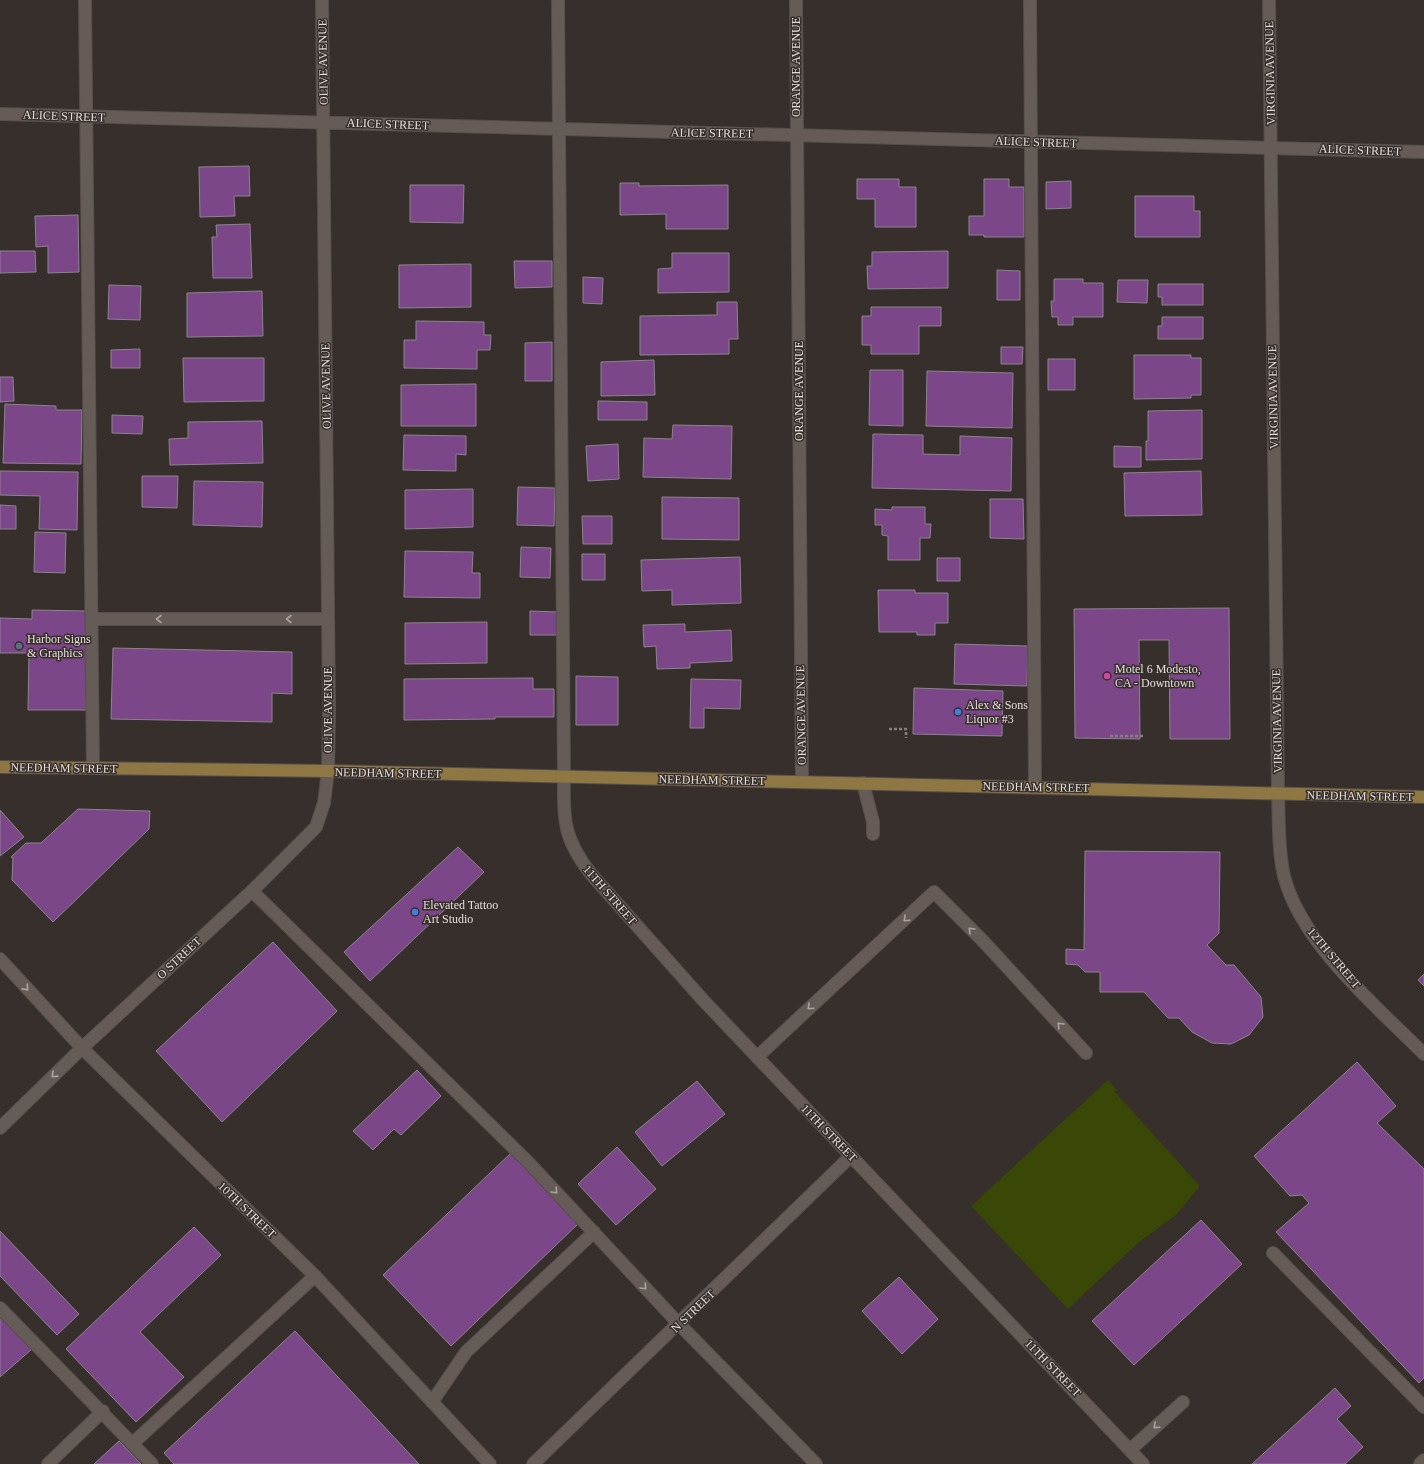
<svg xmlns="http://www.w3.org/2000/svg" width="1424" height="1464" viewBox="0 0 1424 1464" font-family="'Times New Roman',serif">
<style>
.green{fill:#394707}
.building{fill:#7b4788;stroke:#8c858d}
.lines{fill:none;stroke-linecap:round;stroke-linejoin:round}
.service-casing{stroke:#554e4b;stroke-width:14}
.minor-casing{stroke:#554e4b;stroke-width:14}
.tertiary-casing{stroke:#554e4b;stroke-width:14}
.primary-casing{stroke:#554e4b;stroke-width:14}
.path{stroke:#867f7c;stroke-width:2.5;stroke-dasharray:3 2;stroke-linecap:butt}
.service{stroke:#665c57;stroke-width:12}
.minor{stroke:#665c57;stroke-width:12}
.tertiary{stroke:#665c57;stroke-width:12}
.primary{stroke:#8f7744;stroke-width:12}
.oneway{stroke:#aba3a0}
.service-dot{fill:#5c6f8a;stroke:#372f2b;stroke-width:1.5}
.hotel-dot{fill:#d1479c;stroke:#372f2b;stroke-width:1.5}
.shop-dot{fill:#3f7fe0;stroke:#372f2b;stroke-width:1.5}
.labels{text-anchor:middle;dominant-baseline:central;stroke-width:3;stroke-linejoin:round;paint-order:stroke}
.street-label{font-size:12px;fill:#e3dddb;stroke:#372f2b}
.poi-label{font-size:12px;fill:#e3dddb;stroke:#372f2b;text-anchor:start}
</style>
<rect width="100%" height="100%" fill="#372f2b"/>
<!-- green -->
<path class="green" d="M1108,1080L1117,1090L1115,1092L1200,1186L1176,1215L1138,1243L1068,1309L971,1206Z"/>
<!-- building -->
<path class="building" d="M249,166L250,196H234L235,216L200,217L199,167Z
M857,179H899V187H916V227H875V199H857Z
M984,179H1009V187H1024V237H984V235H969V216H984Z
M1071,181V208L1046,209V182Z
M620,183H639V186L728,185V229H666V214L620,215Z
M410,185H464L463,223L410,222Z
M1135,196H1194V211H1200V237H1135Z
M78,215L79,272L48,273V246L36,247L35,216Z
M250,224L252,278H213L212,237H217L216,225Z
M0,251H35L36,272L0,273Z
M948,251V288L868,289L867,266H872V252Z
M672,253H729V292L658,293V269L672,268Z
M514,261H552V287L515,288Z
M471,264V307L399,308V265Z
M997,270L1020,271V300H997Z
M583,277L603,278L602,304L583,303Z
M1054,279H1083V283H1103V317H1073V325H1058V317H1052L1051,301H1054Z
M1118,280H1148L1147,303L1117,302Z
M1158,284H1203V305H1162V297H1158Z
M109,285L141,286L140,320L108,319Z
M262,291L263,336L187,337V293Z
M717,302H737L738,339H729V354L640,355V316L717,315Z
M871,307H941V326H919V354H871V345H862V316H871Z
M1162,317H1203V339H1158V326H1162Z
M416,321L484,322V335H491L490,350H477V369L404,368V340H416Z
M552,342V381H525V343Z
M1001,347H1023L1022,364H1001Z
M140,349V368H111V350Z
M1134,355H1191V358H1201V395H1191V398L1134,399Z
M183,358H264V401L184,402Z
M1048,359H1075V390H1048Z
M654,360L655,395L601,396V362Z
M870,370H903V426L869,425Z
M927,371L1013,373L1012,428L926,426Z
M0,377H13L14,401L0,402Z
M476,384V426H401V385Z
M598,401L647,402V420H598Z
M5,404L56,406V410H82L81,464L3,463Z
M1202,410V459L1146,460V441H1148V411Z
M112,415L143,416L142,434L112,433Z
M262,421L263,463L170,465L169,439L188,438V422Z
M673,425L732,426L731,479L643,477L644,438L672,439Z
M873,434L923,435V454L960,455V436L1012,438L1011,491L872,488Z
M404,435L466,436V455L456,454V471L403,470Z
M618,444L619,479L588,481L586,446Z
M1114,446L1141,447V467H1114Z
M0,471L78,472L77,530L39,529L40,496L0,495Z
M1201,471L1202,515L1125,516L1124,473Z
M142,476H178L177,508L142,507Z
M194,481L263,482L262,527L193,525Z
M518,487L555,488L554,526L517,525Z
M473,489V527L405,529V490Z
M662,497L739,498V540L662,539Z
M990,499H1023L1024,539L990,538Z
M0,505L16,506V529H0Z
M892,507H925V524H931L930,538H920V560H888V536L882,535V525H875V509L892,510Z
M582,516H612V544H583Z
M35,532L66,533L65,573L34,572Z
M521,547L551,548L550,578L520,577Z
M405,551L473,552L472,573H480V598L404,597Z
M582,554H605V580H582Z
M740,557L741,603L672,605V590L642,591L641,560Z
M937,558H960V581H937Z
M878,590H915V593H948V623H935V635H917V632H879Z
M1229,608L1230,739H1170L1169,640H1139L1140,739L1075,738L1074,609Z
M32,610L87,611L86,710H28L29,653H0V618L32,619Z
M530,611L558,612L557,635H530Z
M487,622V663L405,664V623Z
M685,624V632L731,630L732,661L690,663V668L657,669L656,646L644,647L643,625Z
M955,644L1028,646L1027,686L954,684Z
M113,648L292,652V694L272,693V722L111,719Z
M576,676L618,677V725H576Z
M533,678V689H554V717H495V719L404,720V679Z
M691,679L741,680L740,709L704,708V728H690Z
M914,688L1003,691L1002,736L913,734Z
M78,809L150,811L149,829L53,922L12,880L13,858L11,857L26,843H41Z
M0,810L24,837L0,856Z
M458,847L484,872L370,981L344,952Z
M1085,851L1220,852L1219,933L1207,945L1226,965H1234L1261,997L1263,1017L1249,1035L1231,1044L1212,1043L1192,1032L1179,1018H1168L1144,992H1100V972H1085L1078,965L1066,964V949L1084,950Z
M273,942L337,1011L222,1122L156,1051Z
M1424,974V986L1418,980Z
M1357,1062L1396,1106L1377,1123L1424,1169V1378L1419,1383L1276,1232L1309,1203L1302,1195L1290,1196L1254,1156Z
M417,1070L441,1096L401,1135L394,1129L373,1150L353,1131Z
M697,1081L725,1114L662,1166L635,1132Z
M617,1147L656,1189L616,1225L578,1184Z
M512,1152L580,1222L451,1346L383,1275Z
M1201,1220L1242,1264L1134,1365L1092,1321Z
M194,1227L221,1255L140,1332L184,1377L136,1422L66,1349Z
M0,1231L79,1314L57,1335L0,1276Z
M899,1277L938,1319L902,1354L862,1311Z
M0,1314L32,1349L0,1377Z
M295,1331L419,1464H174L164,1453Z
M1335,1388L1351,1406L1337,1419L1363,1447L1345,1464H1252Z
M119,1441L141,1464H94Z"/>
<g class="lines">
<!-- service casing -->
<g class="service-casing">
<path id="service" d="M85,0L93,768
M558,0L564,778
M1030,0L1035,787
M91,619H328
M863,783L873,822V834
M252,891L529,1163L679,1324L816,1464
M757,1057L934,892L984,942L1086,1053
M1273,1253L1424,1407
M0,1308L152,1464
M432,1402L466,1352L594,1232
M133,1443L315,1276
M1130,1450L1183,1402
M48,1464L103,1411"/>
</g>
<!-- minor casing -->
<g class="minor-casing">
<path id="minor" d="M322,0L329,711L328,771L324,803L316,827L252,891L82,1048L315,1276L490,1464
M796,0L802,782
M0,114L1424,152
M1278,794C1279,821 1278,850 1284,876C1301,943 1376,1006 1424,1054
M851,1156L1143,1464
M1420,1464L1424,1460"/>
</g>
<!-- tertiary casing -->
<g class="tertiary-casing">
<path id="tertiary" d="M1269,0L1278,794
M0,959L82,1048L0,1128
M533,1464L851,1156L703,1000L591,874C564,839 563,821 564,778"/>
</g>
<!-- primary casing -->
<g class="primary-casing">
<path id="primary" d="M0,767L328,771L1424,797"/>
</g>
<!-- path -->
<path class="path" d="M889,729H906V738
M1110,736H1143"/>
<!-- service -->
<use href="#service" class="service"/>
<!-- minor -->
<use href="#minor" class="minor"/>
<!-- tertiary -->
<use href="#tertiary" class="tertiary"/>
<!-- primary -->
<use href="#primary" class="primary"/>
</g>
<!-- one-way arrows -->
<defs><path id="oneway-chevron" d="M-2-3.5L2.5 0L-2 3.5" fill="none" stroke-width="1.6" stroke-linecap="round" stroke-linejoin="round"/></defs>
<g class="oneway">
<use href="#oneway-chevron" transform="translate(159 619) rotate(180)"/>
<use href="#oneway-chevron" transform="translate(289 619) rotate(-180)"/>
<use href="#oneway-chevron" transform="translate(906 919) rotate(137)"/>
<use href="#oneway-chevron" transform="translate(971 930) rotate(-135)"/>
<use href="#oneway-chevron" transform="translate(26 988) rotate(48)"/>
<use href="#oneway-chevron" transform="translate(810 1007) rotate(137)"/>
<use href="#oneway-chevron" transform="translate(1060 1025) rotate(-133)"/>
<use href="#oneway-chevron" transform="translate(54 1075) rotate(136)"/>
<use href="#oneway-chevron" transform="translate(555 1191) rotate(47)"/>
<use href="#oneway-chevron" transform="translate(644 1287) rotate(47)"/>
<use href="#oneway-chevron" transform="translate(1156 1426) rotate(138)"/>
</g>
<!-- markers -->
<circle class="service-dot" cx="19" cy="646" r="4"/>
<circle class="hotel-dot" cx="1107" cy="676" r="4"/>
<g class="shop-dot">
<circle cx="958" cy="712" r="4"/>
<circle cx="415" cy="912" r="4"/>
</g>
<g class="labels">
<!-- street labels -->
<g class="street-label">
<text transform="translate(323 62) rotate(-91)">OLIVE AVENUE</text>
<text transform="translate(796 67) rotate(-90)">ORANGE AVENUE</text>
<text transform="translate(1270 73) rotate(-91)">VIRGINIA AVENUE</text>
<text transform="translate(64 116) rotate(2)">ALICE STREET</text>
<text transform="translate(388 124) rotate(2)">ALICE STREET</text>
<text transform="translate(712 133) rotate(1)">ALICE STREET</text>
<text transform="translate(1036 142) rotate(2)">ALICE STREET</text>
<text transform="translate(1360 150) rotate(2)">ALICE STREET</text>
<text transform="translate(326 386) rotate(-91)">OLIVE AVENUE</text>
<text transform="translate(799 391) rotate(-90)">ORANGE AVENUE</text>
<text transform="translate(1273 397) rotate(-91)">VIRGINIA AVENUE</text>
<text transform="translate(328 710) rotate(-90)">OLIVE AVENUE</text>
<text transform="translate(801 715) rotate(-91)">ORANGE AVENUE</text>
<text transform="translate(1277 721) rotate(-91)">VIRGINIA AVENUE</text>
<text transform="translate(64 768) rotate(1)">NEEDHAM STREET</text>
<text transform="translate(388 773) rotate(1)">NEEDHAM STREET</text>
<text transform="translate(712 780) rotate(1)">NEEDHAM STREET</text>
<text transform="translate(1036 787) rotate(1)">NEEDHAM STREET</text>
<text transform="translate(1360 796) rotate(1)">NEEDHAM STREET</text>
<text transform="translate(610 895) rotate(49)">11TH STREET</text>
<text transform="translate(179 958) rotate(-43)">O STREET</text>
<text transform="translate(1334 958) rotate(50)">12TH STREET</text>
<text transform="translate(829 1133) rotate(46)">11TH STREET</text>
<text transform="translate(247 1210) rotate(44)">10TH STREET</text>
<text transform="translate(693 1311) rotate(-44)">N STREET</text>
<text transform="translate(1053 1368) rotate(46)">11TH STREET</text>
</g>
<!-- poi labels -->
<g class="poi-label">
<text x="27" y="639">Harbor Signs<tspan x="27" dy="14">&amp; Graphics</tspan></text>
<text x="1115" y="669">Motel 6 Modesto,<tspan x="1115" dy="14">CA - Downtown</tspan></text>
<text x="966" y="705">Alex &amp; Sons<tspan x="966" dy="14">Liquor #3</tspan></text>
<text x="423" y="905">Elevated Tattoo<tspan x="423" dy="14">Art Studio</tspan></text>
</g>
</g>
</svg>
